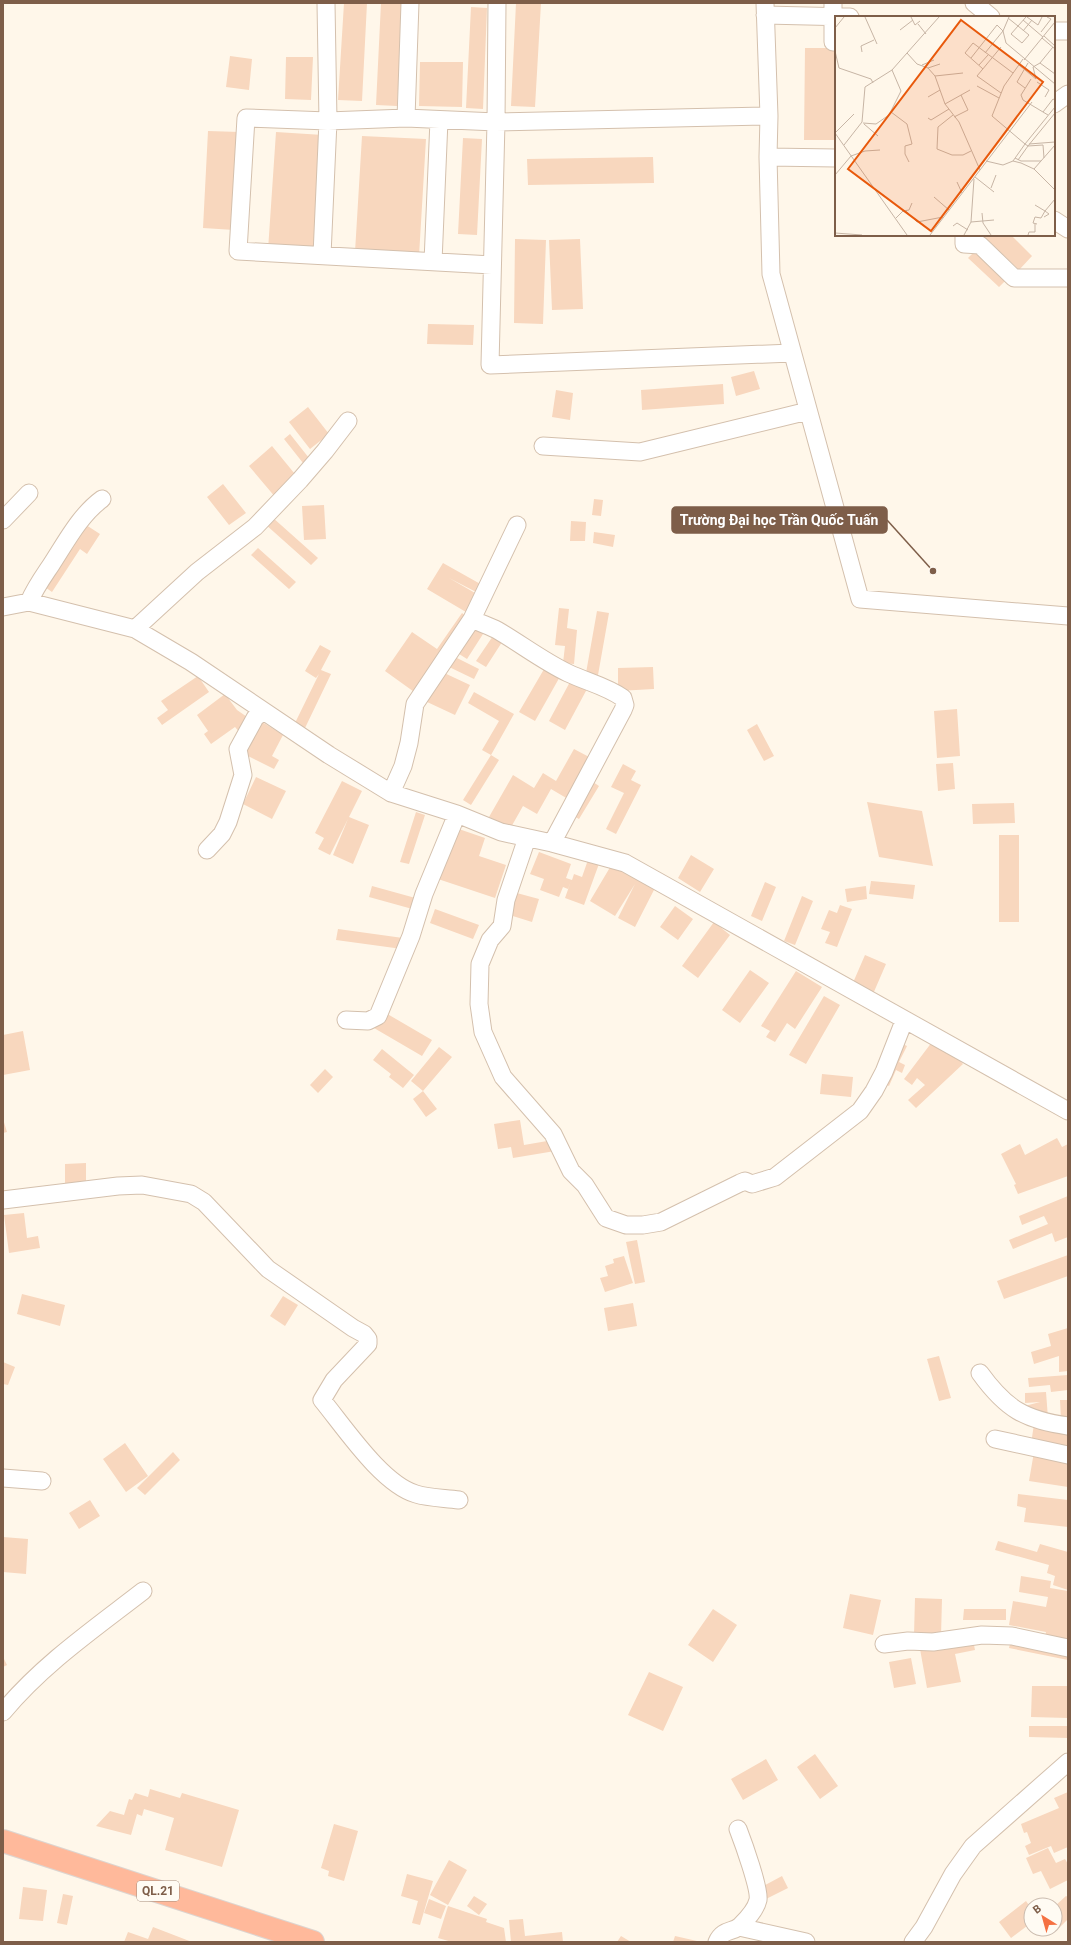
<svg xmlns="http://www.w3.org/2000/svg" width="1071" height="1945" viewBox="0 0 1071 1945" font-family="Roboto,sans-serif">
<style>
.building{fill:#f8d7be}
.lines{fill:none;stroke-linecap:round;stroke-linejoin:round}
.minor-casing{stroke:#d4c0ad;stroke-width:19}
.highway-casing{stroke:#ddd5d0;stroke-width:24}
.minor{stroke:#fff;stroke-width:17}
.highway{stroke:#ffb99b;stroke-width:22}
.labels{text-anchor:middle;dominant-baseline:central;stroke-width:4;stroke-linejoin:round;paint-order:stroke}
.shield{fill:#fffbf3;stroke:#a58d7c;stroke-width:1}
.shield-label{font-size:12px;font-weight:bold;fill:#7e5e49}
.inset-road{fill:none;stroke:#c7b5a5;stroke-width:1}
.view{fill:#e8590c;fill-opacity:0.15;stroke:#e8590c;stroke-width:2}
.inset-edge{fill:none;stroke:#7e5e49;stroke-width:2}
.leader{fill:none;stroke:#7e5e49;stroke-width:1.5}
.callout-dot{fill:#7e5e49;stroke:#fffbf3;stroke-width:1.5}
.callout{fill:#7e5e49;stroke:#7e5e49;stroke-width:1.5}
.callout-label{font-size:14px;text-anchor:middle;font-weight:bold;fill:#fff}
</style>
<rect width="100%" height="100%" fill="#fff7ea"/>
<!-- building -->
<path class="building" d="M344,3H367L362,101L338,100Z
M381,3H403L397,106L376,105Z
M516,3H541L535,107L511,106Z
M471,7L487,8L483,109L466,108Z
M805,48H836V140H804Z
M230,56L252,59L249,90L226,87Z
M286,57H313L311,100L285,99Z
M420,62H463L462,107L419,106Z
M208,131L240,132L234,230L203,228Z
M276,132L323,135L315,252L268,250Z
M362,136L426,139L419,256L355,252Z
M463,138L482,139L477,235L458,234Z
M653,157L654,183L528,185L527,159Z
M969,235H1011L1032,256L1019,270L987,239L969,240Z
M515,239L546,240L543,324L514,323Z
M580,239L583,309L552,310L549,240Z
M979,247L1009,277L999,287L968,258Z
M428,324L474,325L473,345L427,344Z
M754,371L760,389L736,396L731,377Z
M723,384L724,404L642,410L641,390Z
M556,390L573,393L570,420L552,417Z
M308,407L329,434L310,449L289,422Z
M290,434L309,458L303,463L284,439Z
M272,446L299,479L276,498L249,466Z
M223,484L246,513L229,525L207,497Z
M594,499L603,500L601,516L592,515Z
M324,505L326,539L304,540L302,506Z
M272,517L318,558L311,565L265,524Z
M571,521L586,522L585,541H570Z
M83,523L100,534L87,554L80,549L52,592L42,585Z
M594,532L615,535L613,547L593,543Z
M258,548L296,582L289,589L251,555Z
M443,563L484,586L480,594L449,578L482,597L471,615L427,589Z
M559,608L569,609L567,628L577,630L574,664L563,663L565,646L555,645Z
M597,611L609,613L598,675L586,673Z
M462,613L470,619L417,694L385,671L412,632L437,649Z
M472,627L483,634L467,659L456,652Z
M495,633L504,639L486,667L476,661Z
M320,645L331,651L321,670L331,674L305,728L295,723L319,674L316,678L305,671Z
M451,655L479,669L474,679L445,665Z
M547,664L562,673L535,721L519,712Z
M653,667L654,689L618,691V668Z
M440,671L470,685L455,715L425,701Z
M198,676L209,692L162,725L157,718L168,710L161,701Z
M571,680L587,689L565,730L549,721Z
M474,692L514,714L491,755L499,760L471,805L463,800L491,755L482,750L499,721L468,703Z
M225,694L237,710L250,719L241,734L235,727L211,744L204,734L208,731L197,715Z
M957,709L960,756L937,758L934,711Z
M259,720L283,735L272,756L279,760L274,769L242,753Z
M757,724L774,756L764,761L747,730Z
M574,749L591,758L568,799L551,789L537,814L523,806L510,829L489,817L513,775L534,788L543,773L556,781Z
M953,763L955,789L938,791L936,764Z
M623,764L636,771L631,780L641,785L616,834L606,829L624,793L611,787Z
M256,777L286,791L272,819L243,804Z
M590,780L599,786L579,819L570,814Z
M342,781L362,791L349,817L369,825L353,864L333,855L348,819L330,855L318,849L324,838L315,833Z
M867,802L922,811L933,866L879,857Z
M1014,803L1015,823L973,824L972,804Z
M416,812L425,815L409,864L400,862Z
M453,827L485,838L479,856L506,865L495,898L435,878Z
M999,835H1019V922H999Z
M539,852L571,864L566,878L572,880L574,874L582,877L589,857L600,861L584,905L565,898L571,881L568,889L563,887L559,897L540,890L544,879L530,874Z
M691,855L714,869L700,892L678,878Z
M612,864L655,888L635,927L618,918L635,884L615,916L590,901Z
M871,881L915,885L913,899L869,894Z
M765,882L776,887L762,921L751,916Z
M372,886L419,899L416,910L369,897Z
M866,886L867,899L847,902L845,889Z
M513,892L539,899L532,922L506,914Z
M802,896L813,901L795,945L784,941Z
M840,905L852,909L837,947L825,943L830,932L821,929L829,910L837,913Z
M675,906L693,919L678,940L660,927Z
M435,909L479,925L473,939L430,923Z
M714,922L730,935L698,978L682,966Z
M338,929L403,938L402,949L336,940Z
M865,955L886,964L873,994L852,985Z
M750,970L769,983L740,1023L722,1010Z
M796,971L822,987L795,1029L787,1023L775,1042L766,1037L770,1031L761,1026Z
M824,996L840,1005L806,1064L789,1055Z
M384,1012L432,1040L422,1056L374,1028Z
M23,1031L30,1070L3,1075V1035Z
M898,1042L907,1046L899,1062L905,1065L902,1073L896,1070L889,1086L880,1082Z
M932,1042L956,1056L963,1064L916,1108L908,1100L925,1085L917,1078L912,1085L904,1079Z
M439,1047L452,1057L423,1091L411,1081Z
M382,1049L414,1075L403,1088L389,1077L391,1074L373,1060Z
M325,1069L333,1077L318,1093L310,1085Z
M822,1074L853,1077L851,1097L820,1094Z
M423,1091L437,1109L426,1117L413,1099Z
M3,1119L7,1132L3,1133Z
M520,1120L524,1145L553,1140L555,1151L513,1158L511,1147L498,1149L494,1124Z
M1057,1138L1062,1147L1068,1144V1176L1018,1194L1014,1185L1016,1184L1001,1154L1020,1144L1025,1155Z
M86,1163V1187H65V1164Z
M1068,1196V1237L1055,1242L1052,1233L1013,1249L1009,1240L1048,1224L1044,1216L1022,1225L1019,1216Z
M24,1213L27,1238L38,1236L40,1248L9,1253L4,1215Z
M637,1240L645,1282L635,1284L626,1242Z
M1068,1255V1276L1004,1299L997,1281Z
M624,1256L633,1283L605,1292L600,1278L608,1276L605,1266L614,1263L613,1259Z
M22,1294L65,1305L60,1326L17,1314Z
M283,1296L298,1305L285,1326L270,1316Z
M633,1303L637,1326L608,1331L604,1308Z
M1068,1328V1371L1059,1372V1356L1034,1364L1031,1352L1051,1346L1048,1334Z
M939,1356L951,1398L939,1401L927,1359Z
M3,1362L15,1367L8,1385L3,1384Z
M1068,1375V1390L1051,1392L1050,1385L1029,1387L1028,1378Z
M1046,1392L1048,1418L1021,1407L1040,1402L1025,1403V1393Z
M1060,1400H1068V1419L1061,1420Z
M1034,1424L1068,1429V1449L1031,1444Z
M125,1443L148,1476L126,1492L103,1459Z
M173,1452L180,1460L145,1495L137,1488Z
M1034,1452L1068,1457V1487L1029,1481Z
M1018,1494L1068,1500V1527L1024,1522L1026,1508L1017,1506Z
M90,1500L100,1516L79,1529L69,1513Z
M3,1537L28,1539L26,1574L3,1572Z
M998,1541L1037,1552L1040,1544L1068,1552V1590L1053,1585L1055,1576L1047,1573L1049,1565L995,1550Z
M1021,1576L1051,1581L1050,1588L1068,1591V1645L1044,1641L1046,1632L1009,1625L1013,1601L1046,1607L1048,1597L1019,1592Z
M850,1594L881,1600L873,1635L843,1628Z
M915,1598L942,1599L941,1636L914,1635Z
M713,1609L737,1625L713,1662L688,1645Z
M964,1609H1006V1620H963Z
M973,1640L975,1650L955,1654L961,1682L927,1688L920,1649Z
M1011,1640L1068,1651V1660L1009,1648Z
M3,1657L7,1665L3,1667Z
M911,1658L916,1684L894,1688L889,1662Z
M649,1672L683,1687L663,1731L628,1715Z
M1032,1686H1068V1718L1031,1717Z
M1029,1726H1068V1738L1029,1737Z
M815,1754L838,1786L820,1799L797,1767Z
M766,1759L778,1780L743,1800L731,1779Z
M150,1789L180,1798L182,1793L239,1810L222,1867L165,1850L174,1818L144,1809L142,1816L137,1814L131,1835L96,1826L110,1811L124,1815L129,1799L132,1800L135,1793L148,1797Z
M1068,1792V1847L1054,1853L1051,1846L1029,1855L1025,1846L1031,1843L1027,1832L1024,1833L1021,1824L1059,1808L1054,1798Z
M334,1824L358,1831L344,1881L328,1876L329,1871L321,1868Z
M1048,1848L1056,1863L1065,1859L1068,1864V1880L1050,1889L1041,1871L1033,1874L1026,1858Z
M449,1860L467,1870L448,1905L430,1895Z
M407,1874L433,1881L420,1925L412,1923L418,1901L401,1896Z
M782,1876L788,1888L764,1900L758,1889Z
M23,1887L47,1890L43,1921L19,1919Z
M63,1894L73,1896L67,1925L57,1923Z
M474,1896L487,1904L479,1915L467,1906Z
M1066,1896L1068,1897V1919L1059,1928L1055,1924V1906Z
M429,1899L446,1906L441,1919L424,1913Z
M1026,1901L1031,1908V1923L1011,1938L999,1922Z
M448,1906L487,1919L486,1922L504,1928L506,1942H452L438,1938Z
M523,1919L525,1936L562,1932L563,1942H511L509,1920Z
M153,1927L192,1942H124L128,1932L148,1939Z
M621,1936L631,1942H617Z
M675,1936L697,1941V1942H673Z"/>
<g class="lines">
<!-- minor casing -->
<g class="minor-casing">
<path id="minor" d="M497,3L496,122L490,365L792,353
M765,3L769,116L768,157L771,274L860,599L1068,616
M833,3V42H836
M974,3L991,17
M765,15L850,17
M1054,31H1068
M1054,104L1068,94
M406,118L410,3
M768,157L836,158
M1054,220L1068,229
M964,235V244L980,245L1014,278H1068
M322,255L328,121L326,3
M433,262L439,120
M492,265L238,251L246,118L328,121L406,118L496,122L769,116
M543,446L640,452L808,411
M3,520L29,493
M29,602C35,588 43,577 51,565C66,542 80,515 102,499
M3,607L29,602L135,629L191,662L329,755L391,793L457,814L501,832L552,843L625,863L1068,1111
M472,619C480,623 489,626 497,630C521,644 543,661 568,673C587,682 606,686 623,698L625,705L623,710L552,843
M135,629L197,572L255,527L300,480L325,451L348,421
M391,793L403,766L409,743L415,704L472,619L517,525
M527,838L506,900L502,926L490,940L480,964L479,1004L483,1032L503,1077L553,1134L571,1171L585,1185L606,1218L626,1225H643L661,1222L740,1183L745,1181L752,1184L775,1177L860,1111L874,1091L884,1072L904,1021
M207,850L222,834L228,822L243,775L238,749L255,718L262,711
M346,1020L368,1021L378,1016L411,936L424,894L457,814
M3,1200L118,1186L142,1185L191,1194L204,1202L268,1269L353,1328L364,1334L368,1339V1344L334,1380L322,1400C345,1428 382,1484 416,1494C429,1498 445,1498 459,1500
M980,1373C1006,1409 1025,1420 1068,1426
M995,1439L1068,1455
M3,1478L42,1481
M884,1644L908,1641L933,1642L982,1635L1012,1636L1068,1648
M3,1712C43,1664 94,1629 143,1591
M739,1927L806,1942
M717,1942C723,1928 734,1933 741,1925C747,1919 756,1909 758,1900C760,1889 743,1842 738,1829
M913,1942L924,1927L953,1874L973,1846L1068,1762"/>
</g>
<!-- highway casing -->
<g class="highway-casing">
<path id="highway" d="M3,1841L313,1942"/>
</g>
<!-- minor -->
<use href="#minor" class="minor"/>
<!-- highway -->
<use href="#highway" class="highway"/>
</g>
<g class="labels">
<!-- shield labels -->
<rect class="shield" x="137" y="1881" width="42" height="20" rx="3"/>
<g class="shield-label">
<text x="158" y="1891">QL.21</text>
</g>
</g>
<!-- overview -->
<g transform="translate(835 16)">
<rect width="220" height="220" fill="#fff7ea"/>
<path class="inset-road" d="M30,1L42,28M76,1L80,9L85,5M174,1L168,15L171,27L220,68M192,1L203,9L207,1M173,2L183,10L194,19L187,27L176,18L183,10L191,1M188,4L208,21M83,8L91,18M0,12L9,1M65,14L78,4M188,15L197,4M206,16L216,3L212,1M209,20L220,30M207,22L220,33M166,31L142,60L166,77M0,35L4,52L36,63L38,67M27,36L26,30L39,24M136,42L162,9L168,15L150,37M188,43L169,70L157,100L190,128L220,91M189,44L220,6M205,47L218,31M87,49L99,44M144,49L153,39M184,49L201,63L198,51L205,47L220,58M93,52L105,48M148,53L130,37L138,27L178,57M100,60L128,57M196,63L186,79L188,84L213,99M202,66L214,74L210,81M142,70L164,82M190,72L182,66L193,47M93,81L105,74M110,88L135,74M56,96L72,108L77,128L70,130V138L74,146M208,96L218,83L220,84M118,99L103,111L102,133L117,139H128L136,135M119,101L133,94L126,79M93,102L96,104L114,93M28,107L41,108L54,99L66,75L57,54M29,108L43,120M0,117L19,98M0,117L72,219M194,128L220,126M9,129L27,106L30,71L57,54L72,37M180,142L186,145H206M183,144L193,130L208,129L209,142M151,145L168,149L178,145L186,147L199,153L220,174M178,145L190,128L193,130L220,97M199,153L220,129M145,154L197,86M0,159L16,140L30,135L45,134M140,161L159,176M122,166L127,177M156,172L161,159M99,181L114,194M200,189L210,195L220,183M71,195L82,206L108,201M147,197L148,207L156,219M61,202L68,195L74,194L77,187M136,206L159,204M202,208L198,207L200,201L206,202L210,195L214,198L209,201M118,210L122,207L133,214M0,217L27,219M95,219L145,154L124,106L110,88L100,60L93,52L82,48L72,37L104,1M129,219L136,206L139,163M193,219L194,216H200V208"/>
<path class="view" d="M126,4L208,66L96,215L13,153Z"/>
<rect width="220" height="220" class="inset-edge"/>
</g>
<!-- callouts -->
<path class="leader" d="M933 571L887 520"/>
<circle class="callout-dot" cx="933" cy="571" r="4"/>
<rect class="callout" x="672" y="507" width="215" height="26" rx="4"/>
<g class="callout-label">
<text x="779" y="525">Trường Đại học Trần Quốc Tuấn</text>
</g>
<!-- border -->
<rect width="1071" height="1945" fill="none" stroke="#7e5e49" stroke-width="8"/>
<!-- north arrow -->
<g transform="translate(1043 1917) rotate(323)"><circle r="19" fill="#fffbf3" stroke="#cbbcaf"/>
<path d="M0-3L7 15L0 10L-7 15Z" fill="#f57142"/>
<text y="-6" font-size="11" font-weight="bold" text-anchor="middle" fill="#7e5e49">B</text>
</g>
</svg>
